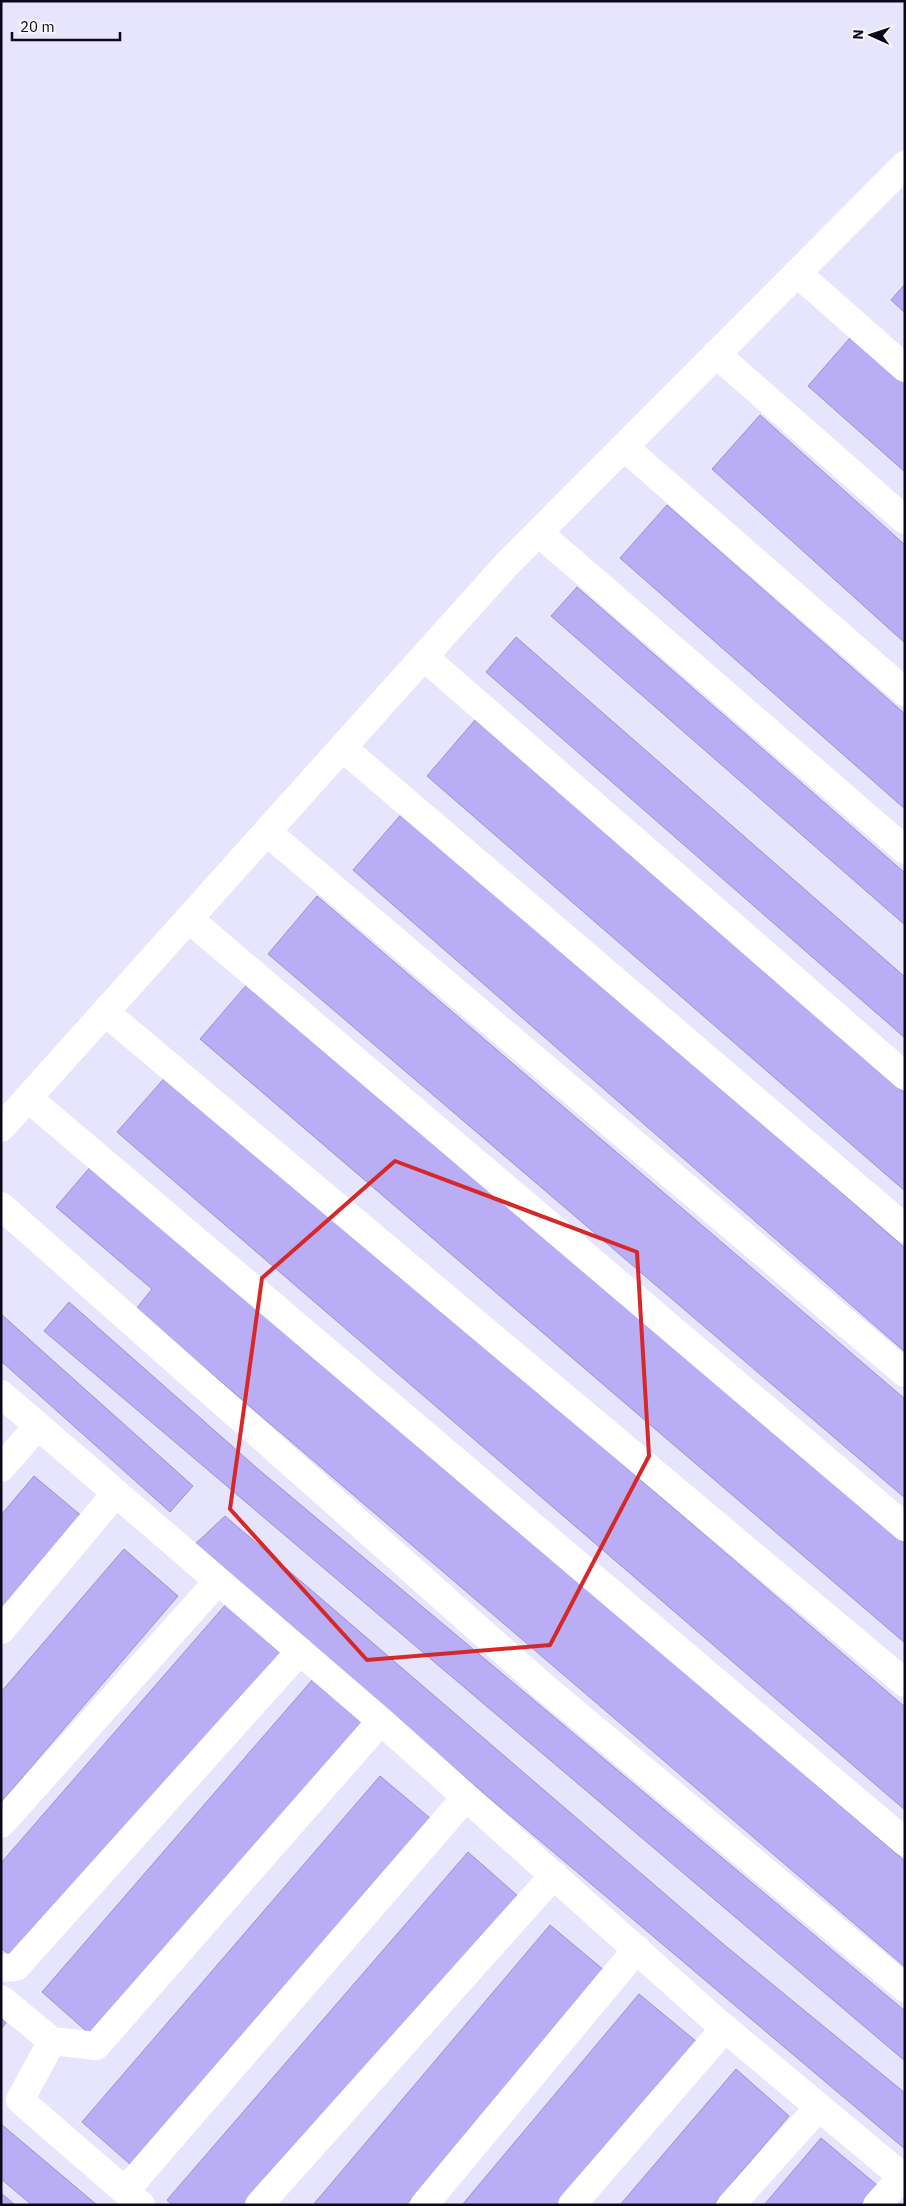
<svg xmlns="http://www.w3.org/2000/svg" width="906" height="2206" viewBox="0 0 906 2206" font-family="'IBM Plex Sans',sans-serif">
<style>
.building{fill:#b9aef5;stroke:#9b93cc}
.lines{fill:none;stroke-linecap:round;stroke-linejoin:round}
.minor{stroke:#fff;stroke-width:28}
.marked{fill:none;stroke:#d62828;stroke-width:4;stroke-linejoin:round}
</style>
<rect width="100%" height="100%" fill="#e7e4fd"/>
<!-- building -->
<path class="building" d="M905,284V313L891,300Z
M856,331L905,375V472L808,386Z
M760,415L905,545V643L712,469Z
M667,505L905,714V809L620,558Z
M577,587L905,873V925L551,616Z
M516,637L905,977V1038L486,672Z
M475,720L905,1093V1191L427,776Z
M404,811L905,1248V1352L353,870Z
M317,896L905,1399V1498L268,954Z
M249,982L905,1544V1643L200,1039Z
M168,1074L905,1707V1810L117,1132Z
M92,1165L905,1861V1967L136,1309L152,1289L56,1207Z
M69,1302L258,1469L905,2011V2061L44,1331Z
M1,1314L193,1486L170,1512L1,1361Z
M34,1476L90,1523L1,1628V1515Z
M225,1516L722,1943L905,2093V2149L192,1547Z
M124,1549L178,1596L1,1802V1692Z
M227,1603L281,1651L14,1959L1,1948V1863Z
M313,1679L365,1724L93,2037L42,1992Z
M380,1776L430,1818L131,2165L82,2122Z
M468,1852L519,1897L253,2205H172L167,2200Z
M550,1925L605,1971L406,2205H313Z
M639,1994L697,2042L559,2205H462Z
M1,2018L6,2023L1,2029Z
M736,2069L789,2116L713,2205H620Z
M1,2124L97,2205H32L1,2179Z
M821,2138L877,2185L860,2205H764Z
M1,2193L15,2205H1Z"/>
<g class="lines">
<!-- minor -->
<path class="minor" d="M797,273L905,368
M716,354L905,520
M624,447L905,692
M539,533L905,850
M424,657L905,1076
M343,748L905,1228
M267,832L905,1373
M189,919L905,1527
M105,1012L905,1683
M28,1098L905,1842
M1,1128L507,564L905,165
M1,1206L544,1687L905,1988
M1,1394L381,1721L716,2021L905,2179
M1,1468L38,1426
M1,1630L116,1493
M1,1824L218,1581
M1,1968L16,1967L300,1651
M1,1999L52,2041L20,2100L141,2205
M52,2041L96,2046L381,1721
M125,2191L466,1797
M259,2205L554,1875
M424,2205L637,1949
M572,2205L725,2028
M731,2205L819,2107
M877,2205L902,2177"/>
</g>
<!-- marked area -->
<path class="marked" d="M395,1161L637,1252L649,1456L550,1645L367,1660L230,1509L262,1278Z"/>
<!-- border -->
<rect width="906" height="2206" fill="none" stroke="#0c071b" stroke-width="5"/>
<!-- north arrow -->
<g transform="translate(871 35) rotate(273)" stroke="#f5f5f5" stroke-width="4" paint-order="stroke">
<path d="M0-4L9 19L0 12L-9 19Z" fill="#0c071b"/>
<text y="-8" font-size="14" font-weight="bold" text-anchor="middle" fill="#0c071b">N</text>
</g>
<!-- scale -->
<path d="M12 32v8h108v-8" fill="none" stroke="#0c071b" stroke-width="2.5"/>
<text x="20" y="32" font-size="15" fill="#0c071b" stroke="#f5f5f5" stroke-width="4" paint-order="stroke">20 m</text>
</svg>
